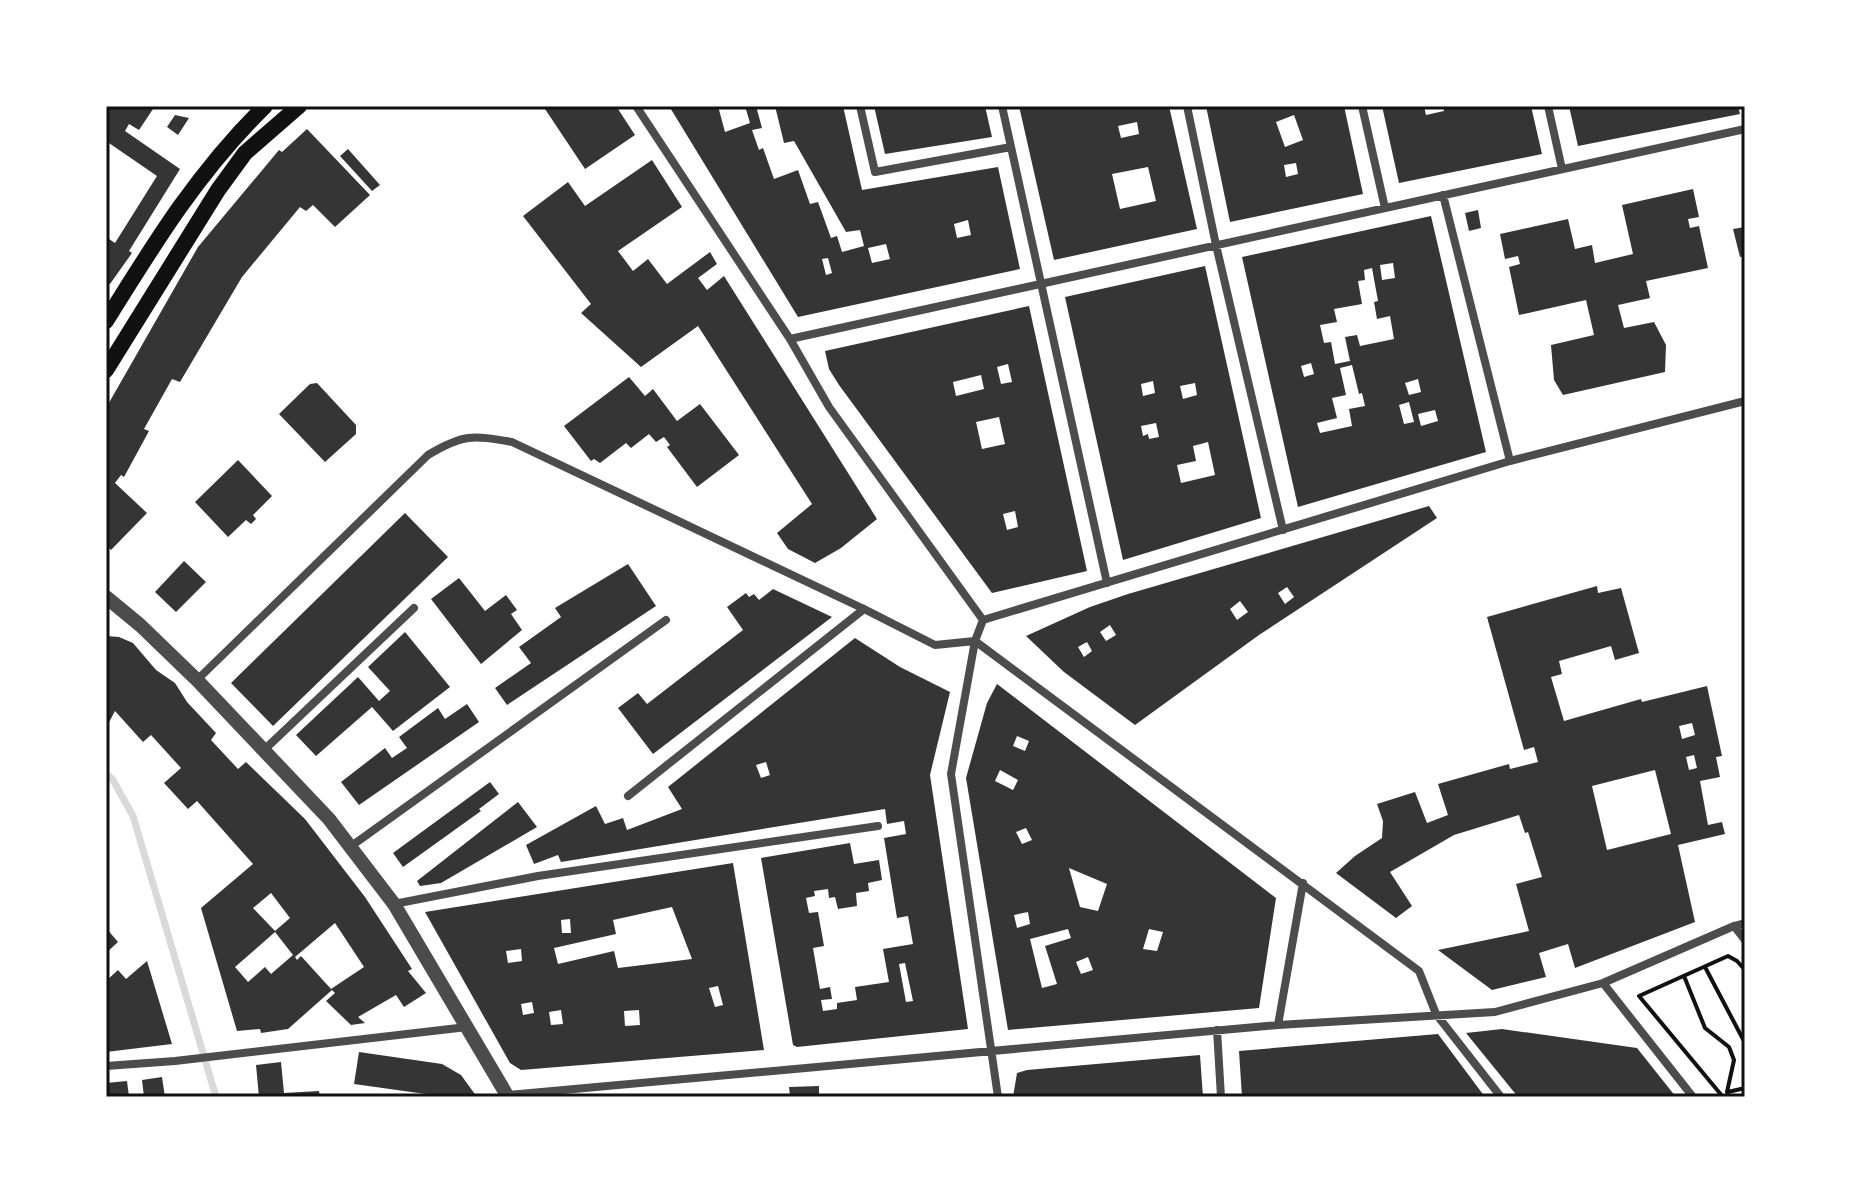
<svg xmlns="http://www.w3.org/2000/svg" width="1851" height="1203" viewBox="0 0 1851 1203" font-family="Bitter,serif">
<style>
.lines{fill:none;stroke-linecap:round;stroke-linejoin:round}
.stream{stroke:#d9d9d9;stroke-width:7}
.building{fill:#353535;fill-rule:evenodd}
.path{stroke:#111;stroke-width:4}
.minor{stroke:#4c4c4c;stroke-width:8}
.tertiary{stroke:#4c4c4c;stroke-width:14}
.secondary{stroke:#111;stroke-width:16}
.neatline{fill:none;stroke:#111;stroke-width:3}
</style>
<rect width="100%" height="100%" fill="#fff"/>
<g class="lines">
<!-- stream -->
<path class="stream" d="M106,773L113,780L133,816L216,1097"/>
</g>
<!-- building -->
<path class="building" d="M106,106H155L139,130L129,124L125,131L180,169L129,251L132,253L110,284L106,282V237L115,243L157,176L106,141Z
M543,106H616L635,135L585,169Z
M669,106H718L725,132L750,123L745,106H756L762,128L752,130L759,150L763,148L774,179L798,170L810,204L818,202L831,238L837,236L842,252L864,246L860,230L846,232L794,141L784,143L775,106H843L862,190L998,167L1020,269L798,317ZM968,220L971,235L957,238L954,224ZM886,244L890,259L872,263L868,248ZM828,258L832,273L826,275L822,259Z
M874,106H985L992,137L885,154Z
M1019,106H1116V109L1128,106H1169L1197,229L1054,260ZM1137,122L1139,134L1121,138L1118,126ZM1148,167L1156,201L1120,209L1112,174Z
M1206,106H1344L1363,194L1230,222ZM1294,115L1303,140L1285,147L1276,122ZM1296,163L1298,174L1286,177L1284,165Z
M1382,106H1424L1426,115L1444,111L1443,106H1456L1457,108L1531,106L1542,154L1399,183Z
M1569,106H1738L1740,114L1578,146Z
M175,115L189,118L178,135L167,127Z
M307,129L370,195L335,227L313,205L306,211L300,207L242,277L180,382L172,379L144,429L149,431L124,477L121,475L115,483L147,513L111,550L106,545V408L198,247L279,150L282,152Z
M348,149L380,185L372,191L340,156Z
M652,160L682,207L618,251L633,271L648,259L667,284L710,252L717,264L698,278L707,290L724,276L877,519L841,548L815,563L788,549L777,533L812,504L698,326L641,367L581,313L591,304L523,216L568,182L585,206Z
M1693,189L1699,217L1688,219L1690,228L1699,226L1708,268L1646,281L1650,298L1618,305L1624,328L1654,322L1666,345L1665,372L1563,395L1554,380L1551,345L1594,335L1586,300L1519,315L1509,267L1520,264L1518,256L1505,259L1500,234L1568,219L1575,249L1592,245L1595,263L1633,254L1622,205Z
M1478,210L1481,228L1469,231L1465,213Z
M1431,216L1486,452L1298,507L1242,257ZM1393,263L1395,278L1382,280L1380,265ZM1372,268L1378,301L1374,302L1377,319L1390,316L1394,339L1360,346L1357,335L1345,337L1350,361L1335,364L1331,342L1324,343L1320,325L1337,322L1334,309L1362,304L1358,281L1365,280L1364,270ZM1311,363L1314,374L1304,377L1301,366ZM1352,365L1359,394L1362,393L1365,406L1349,409L1352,426L1320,433L1317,423L1337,418L1332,398L1346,395L1340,368ZM1418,379L1421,392L1409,395L1405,383ZM1409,402L1414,422L1404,424L1399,405ZM1435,410L1438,421L1421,426L1418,414Z
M1745,227V256L1740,257L1733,229Z
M1205,266L1261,518L1123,560L1065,297ZM1153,381L1155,393L1143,396L1141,384ZM1195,383L1197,395L1183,399L1180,386ZM1156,423L1159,437L1149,439L1148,434L1143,436L1141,426ZM1208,442L1215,475L1181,483L1177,465L1196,461L1193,446Z
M1029,306L1087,571L992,593L839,385L829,369L825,351ZM1008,364L1012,382L1001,384L997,367ZM981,375L984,389L956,396L953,382ZM999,417L1005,444L982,449L976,422ZM1015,511L1018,527L1007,530L1003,514Z
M629,377L645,396L653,389L677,421L700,404L739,455L697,487L667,447L670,445L664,437L656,442L649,434L631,448L626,443L600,463L594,459L591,461L564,426Z
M317,383L356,425V434L325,462L279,414L310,384Z
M238,460L272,496L253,515L256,519L251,524L246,520L228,537L195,502Z
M1429,506L1437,518L1259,635L1135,725L1064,672L1026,636L1090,607L1128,594ZM1287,587L1294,597L1285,604L1278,593ZM1240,601L1248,612L1237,620L1230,609ZM1110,625L1116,635L1106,641L1100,632ZM1087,642L1092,651L1084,657L1078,647Z
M405,513L448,557L273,726L231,683Z
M184,561L206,582L176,612L155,592Z
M628,564L656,606L507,705L495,688L531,663L519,647L561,617L555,608Z
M459,578L485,611L506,595L517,610L511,614L522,630L481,664L431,599Z
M1597,586L1598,593L1621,588L1639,653L1615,660L1611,646L1559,661L1562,674L1551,677L1564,721L1641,699L1642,702L1707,686L1722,756L1716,757L1720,777L1700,781L1708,825L1722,822L1725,834L1678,845L1695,922L1575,968L1568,944L1539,953L1546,977L1492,990L1438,950L1529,931L1516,884L1542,877L1528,832L1525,833L1519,815L1454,835L1390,872L1412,906L1396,918L1336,873L1355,856L1382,838L1383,821L1377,804L1415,792L1427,823L1448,815L1438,784L1509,764L1510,769L1538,762L1534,747L1524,750L1487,617ZM1692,723L1695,735L1682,739L1679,726ZM1694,755L1697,768L1689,770L1686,757ZM1655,770L1671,834L1607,850L1592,786Z
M773,589L832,617L653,754L618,708L638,693L647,704L743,630L727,607L746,593L749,597L754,594L759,600Z
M405,632L450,687L393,731L372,707L316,756L296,735L358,677L379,701L390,691L368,667Z
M106,636L119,637L133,643L156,670L175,683L187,702L216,733L211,740L238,769L246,762L305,819L365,897L412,969L408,971L426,993L404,1007L396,995L358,1017L365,1023L351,1025L326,1001L335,993L332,990L288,1029L261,1033L260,1029L237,1031L201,908L253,864L197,801L188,809L164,783L181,768L151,735L143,742L115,711L106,728ZM271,893L290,918L275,931L253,908ZM335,923L364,967L331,989L301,956L297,960L295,957ZM275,932L293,955L271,974L265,967L248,982L235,967Z
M855,638L900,667L950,692L930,775L968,1029L797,1047L793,1045L761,858L850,843L854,864L879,860L882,880L868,883L869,891L856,893L857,906L838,909L835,897L829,898L828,889L814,891L815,896L806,898L809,913L818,912L824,946L813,948L820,989L830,987L832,999L821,1000L823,1011L837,1009V1003L857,1000L855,987L889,982L883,949L913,944L908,916L897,918L884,838L906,834L904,821L887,824L885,809L561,862L558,855L534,864L526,845L596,806L605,824L623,818L627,830L682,809L668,787ZM766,762L770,775L761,778L756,765ZM905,963L913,1001L906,1002L899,964Z
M997,684L1276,898L1259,1008L1008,1030L966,778L987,703ZM1017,736L1029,741L1025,751L1013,746ZM1000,770L1018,780L1013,790L995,781ZM1026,828L1032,840L1022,844L1016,832ZM1069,868L1107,884L1098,911L1080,907ZM1028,912L1030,924L1017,928L1014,915ZM1068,929L1071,938L1045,946L1057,984L1042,988L1030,939ZM1149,929L1163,932L1157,951L1143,949ZM1088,957L1093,970L1081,974L1076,962Z
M467,704L479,722L359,805L341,782L385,748L392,758L407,748L399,737L438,708L445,719Z
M490,782L499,794L479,809L481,811L403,867L393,853Z
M518,802L537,827L441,883L420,886L417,881Z
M733,863L764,1050L521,1070L510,1063L425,912ZM672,907L692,959L618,968L614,951L558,964L554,948L616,934L613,920ZM570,919L571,933H562L561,920ZM521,949L522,961L508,963L506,951ZM718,986L723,1005L715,1007L709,988ZM532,1002L534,1013L523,1015L521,1004ZM561,1010L563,1024L551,1025L549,1012ZM639,1010L640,1025L625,1026L624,1011Z
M106,928L118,942L106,953Z
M147,961L172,1044L106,1052V981L118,970L126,979Z
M1502,1029L1637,1048L1676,1097H1518L1466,1033Z
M1438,1034L1485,1097H1242L1239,1051Z
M359,1052L442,1064L461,1075L477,1097H447L354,1084Z
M1200,1055L1203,1097H1013L1017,1073L1027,1070Z
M281,1062L284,1093L319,1091L320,1097H259L256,1065Z
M162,1077L165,1097H144L142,1080Z
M127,1081L129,1097H106V1083Z
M819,1086V1094L790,1096L789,1087Z"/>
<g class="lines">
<!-- path -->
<path class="path" d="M1705,967L1745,1043
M1684,976L1705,1028L1729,1047L1734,1060L1727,1092
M1728,1092L1745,1088
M1723,1097L1639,996L1728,956L1737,961L1745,970"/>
<!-- minor -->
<path class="minor" d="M636,106L790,339L829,407L983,620L975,641L1419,971L1436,1014L1501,1097
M860,106L875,172L1011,147
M1002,106L1107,583
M1187,106L1216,245L1283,530
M1362,106L1385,208
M1548,106L1562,169
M1443,195L1510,461
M790,339L1745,129
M983,620L1510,461L1745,401
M197,680L428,455C463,434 472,435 512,442L864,609L935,645L975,641L951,774L998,1097
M264,750L414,608
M628,796L864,609
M350,847L666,620
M394,904L538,876L878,826
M1734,926L1745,940
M1603,983L1693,1097
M1278,1025L1303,883
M1217,1030L1221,1097
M106,1066L175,1061L467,1027
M508,1095L1278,1025L1495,1012L1603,983L1734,926L1745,923"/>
<!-- tertiary -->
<path class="tertiary" d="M106,597L140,625L197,680L329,819L394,904L508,1097"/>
<!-- secondary -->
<path class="secondary" d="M106,321C155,242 198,172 265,106
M106,370L218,190L245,153L299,106"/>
</g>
<!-- border -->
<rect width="1851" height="1203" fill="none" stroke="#ffffff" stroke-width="216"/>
<rect x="108" y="108" width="1635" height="987" class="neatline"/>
</svg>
